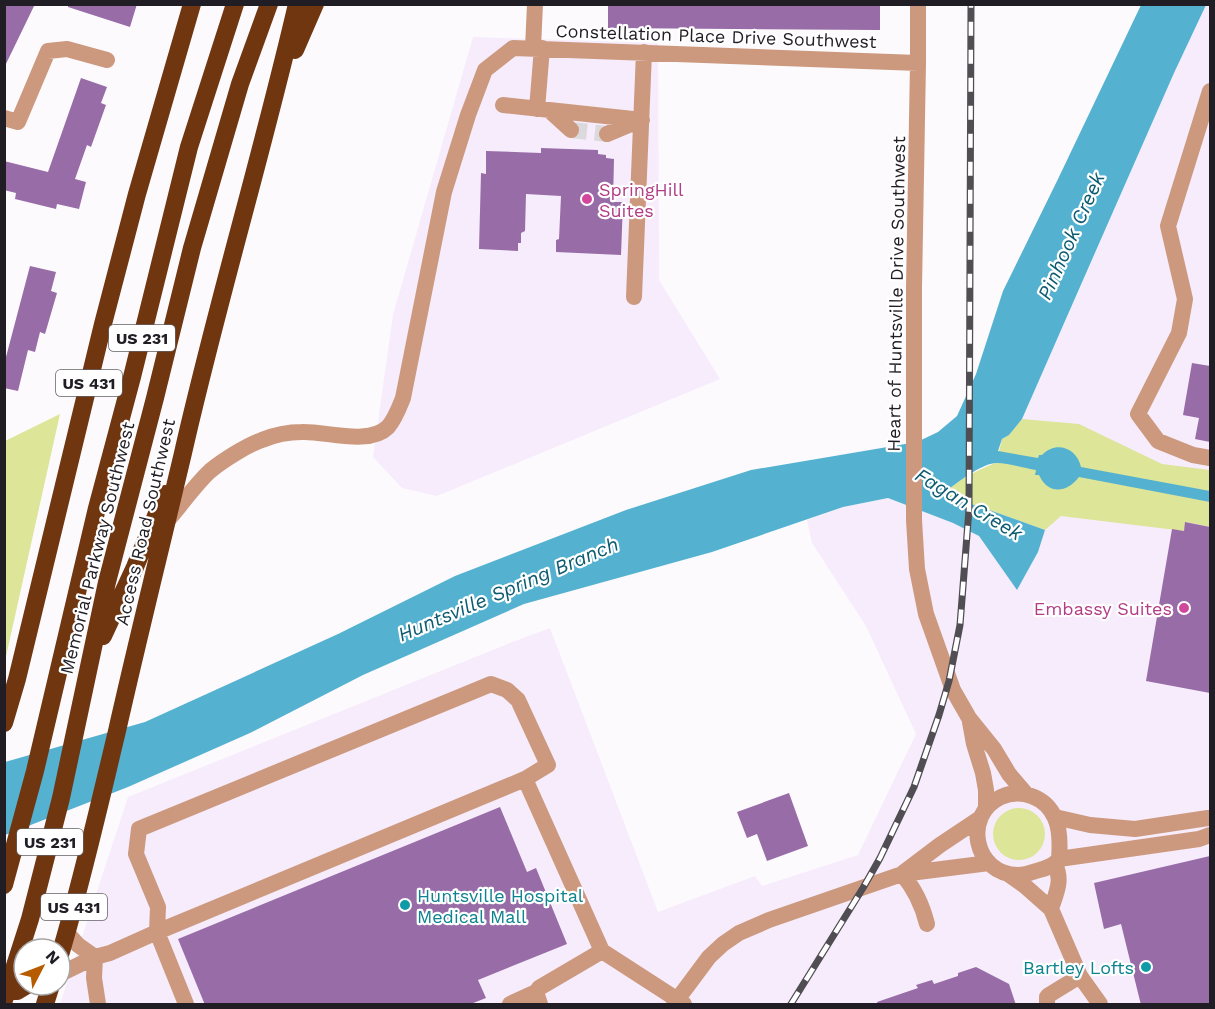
<svg xmlns="http://www.w3.org/2000/svg" width="1215" height="1009" viewBox="0 0 1215 1009" font-family="'Work Sans',sans-serif">
<style>
.built{fill:#f6ecfc}
.green{fill:#dde598}
.water{fill:#54b2d0}
.building{fill:#976ca7}
.lines{fill:none;stroke-linecap:round;stroke-linejoin:round}
.minor-tunnel{stroke:#dcd9dd;stroke-width:16;stroke-dasharray:16 8;stroke-linecap:butt}
.minor{stroke:#cc997e;stroke-width:16}
.highway{stroke:#703610;stroke-width:18}
.rail-casing{stroke:#504d53;stroke-width:7}
.rail{stroke:#fff;stroke-width:4.5;stroke-dasharray:14;stroke-linecap:butt}
.hotel-dot{fill:#d1479c;stroke:#fff;stroke-width:2}
.culture-dot{fill:#0f9aa8;stroke:#fff;stroke-width:2}
.labels{text-anchor:middle;dominant-baseline:central;stroke-width:4.5;stroke-linejoin:round;paint-order:stroke}
.shield{fill:#fff;stroke:#646166;stroke-width:1.5}
.shield-label{font-size:16px;font-weight:bold;fill:#211d24}
.street-label{font-size:18px;fill:#211d24;stroke:#fff}
.hotel-label{font-size:18px;fill:#b23c85;stroke:#fff;text-anchor:start}
.culture-label{font-size:18px;fill:#0d838f;stroke:#fff;text-anchor:start}
.water-label{font-size:20px;font-style:italic;fill:#0c5b71;stroke:#fff}
</style>
<rect width="100%" height="100%" fill="#fdfafe"/>
<!-- built -->
<path class="built" d="M1206,5H1210V1004H60L128,797L510,643L550,628L658,912L755,876L762,886L858,855L916,734L866,626L812,543L807,520L843,507L888,498L953,523L979,536L1017,589L1038,552L978,506L1063,327L1174,73Z
M473,37L658,43L659,280L720,379L437,496L402,488L373,457L393,315Z"/>
<!-- green -->
<path class="green" d="M60,414L5,661V441Z
M1022,419L1079,424L1162,464L1210,470V527L1186,522L1184,531L1061,516L1045,530L978,506L956,500L949,496L950,488C964,477 979,469 996,463L1002,439L1009,435Z
M993 834a26 26 0 1 1 52 0a26 26 0 1 1-52 0Z"/>
<!-- water -->
<path class="water" d="M1141,5H1206L1174,73L1022,419L1009,435L1002,439L998,451L1038,458L1039,455H1042C1056,440 1077,448 1081,467L1210,491V502L1079,477C1067,493 1048,495 1039,475H1035L1036,470C1024,468 1008,463 997,463C983,463 961,480 950,488L949,495L956,500L978,506L1045,530L1038,552L1017,590L979,536L953,523L888,498L843,507L712,552L524,604L363,675L250,733L128,787L5,835V762L145,722L338,634L455,576L626,510L751,470L917,442L938,432L957,416L976,374L1003,291L1058,179Z"/>
<!-- building -->
<path class="building" d="M4,4H35L4,68Z
M68,4H137L130,27L68,7Z
M608,4H880V30L608,28Z
M81,78L107,87L101,103L106,105L91,147L87,145L75,179L86,182L79,209L57,204L56,209L15,199L16,193L4,190V161L48,172Z
M541,148L598,150V154L606,155V158L614,159L613,202H623L621,255L556,252V240L559,239L561,196L526,194L525,231L521,233V243H518V251L479,249L481,173L486,174V151L541,153Z
M30,266L56,272L51,291L57,293L45,334L40,332L35,352L28,350L18,391L4,388V357H6Z
M1192,363L1210,366V442L1195,439L1199,418L1183,415Z
M1185,522L1210,527V693L1146,681L1172,529L1184,531Z
M789,793L808,846L767,861L757,834L747,838L737,812Z
M500,807L527,872L536,868L567,944L478,980L486,998L468,1005H205L178,939Z
M1210,856V1005H1141L1121,924L1104,929L1094,883Z
M976,967L1009,984L1016,1005H878L877,1002L918,988L916,985L932,980L934,984L958,976V973Z"/>
<g class="lines">
<!-- minor-tunnel -->
<path class="minor-tunnel" d="M571,130L607,134"/>
<!-- minor -->
<path class="minor" d="M918,4V63L914,288V520L917,569L926,614L953,690L969,718L994,749L1009,774L1026,794
M533,48L535,4
M1210,91L1168,226L1185,299L1179,333L1138,414L1158,441L1193,455L1210,458
M503,105L642,120
M537,109L542,48
M549,110L571,130
M4,118L18,122L48,51L67,49L107,60
M607,134L638,121
M634,297L644,52
M168,520C182,504 195,485 210,471C222,461 247,445 262,440C274,435 289,432 302,432C326,431 369,446 388,427C395,419 399,408 403,398L444,192L468,115L485,70L513,48L918,63
M970,722L974,744L983,773L986,790V808
M1055,817L1090,825L1135,829L1208,818H1210
M1059,859C1060,846 1060,829 1055,818C1046,797 1021,788 1001,797C962,815 974,875 1018,875C1024,875 1030,873 1036,871C1045,869 1054,866 1059,859L1199,839L1210,835
M903,873L940,845L979,819
M902,874C915,889 922,904 927,924
M1008,874L1025,886L1051,909L1080,976L1100,1004
M1051,909C1056,893 1063,881 1055,864
M60,974L95,957L78,945L67,933
M98,1004L94,978L95,957L110,953L157,932L525,779L602,951
M186,1004L157,932L158,907L136,854L139,829L491,684L507,690L518,700L548,765L525,779
M510,1004L536,992
M540,1004L536,992L539,988L602,951L684,1004
M674,1004L709,957L723,944L739,933L769,920L902,874L989,863
M1047,1004V997L1049,995L1080,976"/>
<!-- highway -->
<path class="highway" d="M295,50L315,4
M103,636L135,567L165,494
M4,723L17,679L103,324L137,194L192,4
M4,885L35,771L97,508L132,377L189,147L235,4
M60,955C82,881 99,806 117,731C138,638 161,546 183,453C217,303 262,155 297,4
M4,990L17,991L27,985
M4,1000L30,919L61,798L107,582L155,398L192,248L240,84L269,4
M45,1004L51,985"/>
<!-- rail casing -->
<g class="rail-casing">
<path id="rail" d="M791,1004L863,888L880,858L914,787L939,715L949,681L960,625L969,509L971,4"/>
</g>
<!-- rail -->
<use href="#rail" class="rail"/>
</g>
<!-- markers -->
<g class="hotel-dot">
<circle cx="587" cy="199" r="6"/>
<circle cx="1184" cy="608" r="6"/>
</g>
<g class="culture-dot">
<circle cx="405" cy="905" r="6"/>
<circle cx="1146" cy="967" r="6"/>
</g>
<g class="labels">
<!-- shield labels -->
<g class="shield">
<rect x="109" y="325" width="66" height="26" rx="4.5"/>
<rect x="56" y="370" width="66" height="26" rx="4.5"/>
<rect x="17" y="829" width="66" height="26" rx="4.5"/>
<rect x="41" y="894" width="66" height="26" rx="4.5"/>
</g>
<g class="shield-label">
<text x="142" y="338">US 231</text>
<text x="89" y="383">US 431</text>
<text x="50" y="842">US 231</text>
<text x="74" y="907">US 431</text>
</g>
<!-- street labels -->
<g class="street-label">
<text transform="translate(716 36) rotate(2)">Constellation Place Drive Southwest</text>
<text transform="translate(896 294) rotate(-89)">Heart of Huntsville Drive Southwest</text>
<text transform="translate(145 522) rotate(-77)">Access Road Southwest</text>
<text transform="translate(97 548) rotate(-76)">Memorial Parkway Southwest</text>
</g>
<!-- hotel labels -->
<g class="hotel-label">
<text x="599" y="189">SpringHill<tspan x="599" dy="21">Suites</tspan></text>
<text x="1172" y="608" text-anchor="end">Embassy Suites</text>
</g>
<!-- culture labels -->
<g class="culture-label">
<text x="417" y="895">Huntsville Hospital<tspan x="417" dy="21">Medical Mall</tspan></text>
<text x="1134" y="967" text-anchor="end">Bartley Lofts</text>
</g>
<!-- water labels -->
<g class="water-label">
<text transform="translate(1071 236) rotate(-66)">Pinhook Creek</text>
<text transform="translate(969 504) rotate(31)">Fagan Creek</text>
<text transform="translate(508 589) rotate(-23)">Huntsville Spring Branch</text>
</g>
</g>
<!-- border -->
<rect width="1215" height="1009" fill="none" stroke="#211d24" stroke-width="12"/>
<!-- north arrow -->
<g transform="translate(42 967) rotate(48)"><circle r="28" fill="#ffffff" stroke="#a6a5a7" stroke-width="1.5"/>
<path d="M0-4.5L10 22L0 15L-10 22Z" fill="#b65b00"/>
<text y="-9" font-size="16" font-weight="bold" text-anchor="middle" fill="#211d24">N</text>
</g>
</svg>
